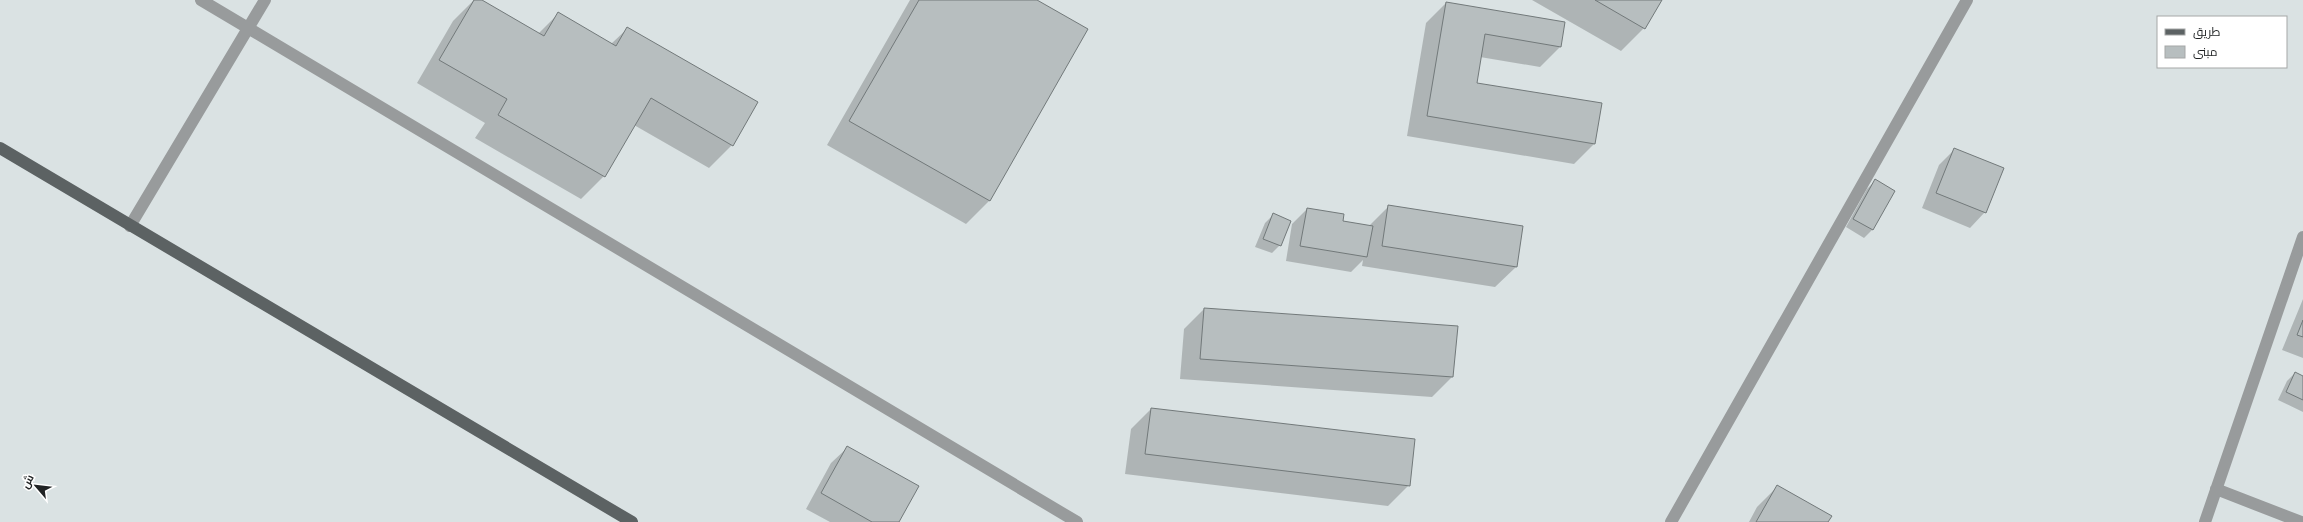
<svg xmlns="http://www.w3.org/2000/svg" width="2303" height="522" viewBox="0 0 2303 522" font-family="Manrope,Cairo,sans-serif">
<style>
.shadow{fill:#0003}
.building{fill:#b7bebf;stroke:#72797a}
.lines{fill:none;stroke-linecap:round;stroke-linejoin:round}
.lane{stroke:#989b9c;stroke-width:12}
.street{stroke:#989b9c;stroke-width:12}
.primary{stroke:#5c6263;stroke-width:12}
</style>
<rect width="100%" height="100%" fill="#dae2e3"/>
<!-- shadow -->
<path class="shadow" d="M474,0H480L538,34L558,14L611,44L628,28L732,145L709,168L634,125L604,176L581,199L475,138L485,123L417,83L453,21Z
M910,0H1035L1087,29L989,201L966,224L827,145Z
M1532,0H1661L1644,28L1621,51Z
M1446,3L1560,47L1540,67L1480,57L1476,83L1594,144L1574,164L1407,136L1426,23Z
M1955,149L1985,212L1970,228L1922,208L1939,165Z
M1875,181L1894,191L1872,230L1864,238L1846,227L1867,189Z
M1389,206L1516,267L1495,287L1362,266L1363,260L1351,272L1286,261L1292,224L1307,209L1342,222L1369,226Z
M1273,215L1280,245L1272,253L1255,247L1265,223Z
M2303,299V358L2282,350Z
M1204,309L1452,377L1432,397L1180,379L1184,329Z
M2295,373L2303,377V412L2278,400L2287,381Z
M1151,409L1409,485L1388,506L1125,474L1131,429Z
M847,448L898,522H830L806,509L831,463Z
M1777,487L1827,522H1749L1757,507Z"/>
<!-- building -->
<path class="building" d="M474,0H482L544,36L558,12L616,46L627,27L758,102L733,146L651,98L605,177L498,115L507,99L439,60Z
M919,0H1037L1088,29L990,201L849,121Z
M1595,0H1662L1645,29Z
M1446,2L1565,22L1561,47L1485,34L1477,83L1602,103L1595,144L1427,116Z
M1954,148L2004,168L1986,213L1936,193Z
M1875,179L1895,191L1873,230L1853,219Z
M1388,205L1523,226L1517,267L1382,246Z
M1307,208L1344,214L1343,221L1373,226L1367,257L1300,246Z
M1273,213L1291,221L1281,246L1263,239Z
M1204,308L1458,326L1453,377L1200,359Z
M2303,320V337L2297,335Z
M2295,372L2303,376V400L2286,392Z
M1151,408L1415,439L1410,486L1145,454Z
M847,446L919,486L899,522H872L821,493Z
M1777,485L1832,516L1828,522H1756Z"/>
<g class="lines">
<!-- lane -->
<path class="lane" d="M201,0L1077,522
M130,226L265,0
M1671,522L1967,0"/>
<!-- street -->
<path class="street" d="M2216,489L2301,522
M2205,522L2303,237"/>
<!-- primary -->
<path class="primary" d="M0,148L632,522"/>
</g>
<!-- legend -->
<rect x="2157" y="16" width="130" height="52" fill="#ffffff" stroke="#a5a7a7"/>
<rect x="2165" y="29" width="20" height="6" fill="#5c6263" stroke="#a5a7a7"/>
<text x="2193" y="36" font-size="12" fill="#1f2223">طريق</text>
<rect x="2165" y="46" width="20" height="12" fill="#b7bebf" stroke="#a5a7a7"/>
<text x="2193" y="56" font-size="12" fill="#1f2223">مبنى</text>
<!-- north arrow -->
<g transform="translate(36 486) rotate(298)" stroke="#ffffff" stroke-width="3" paint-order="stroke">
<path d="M0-3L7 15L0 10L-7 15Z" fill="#1f2223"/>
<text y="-6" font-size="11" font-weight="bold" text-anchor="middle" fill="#1f2223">ش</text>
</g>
</svg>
